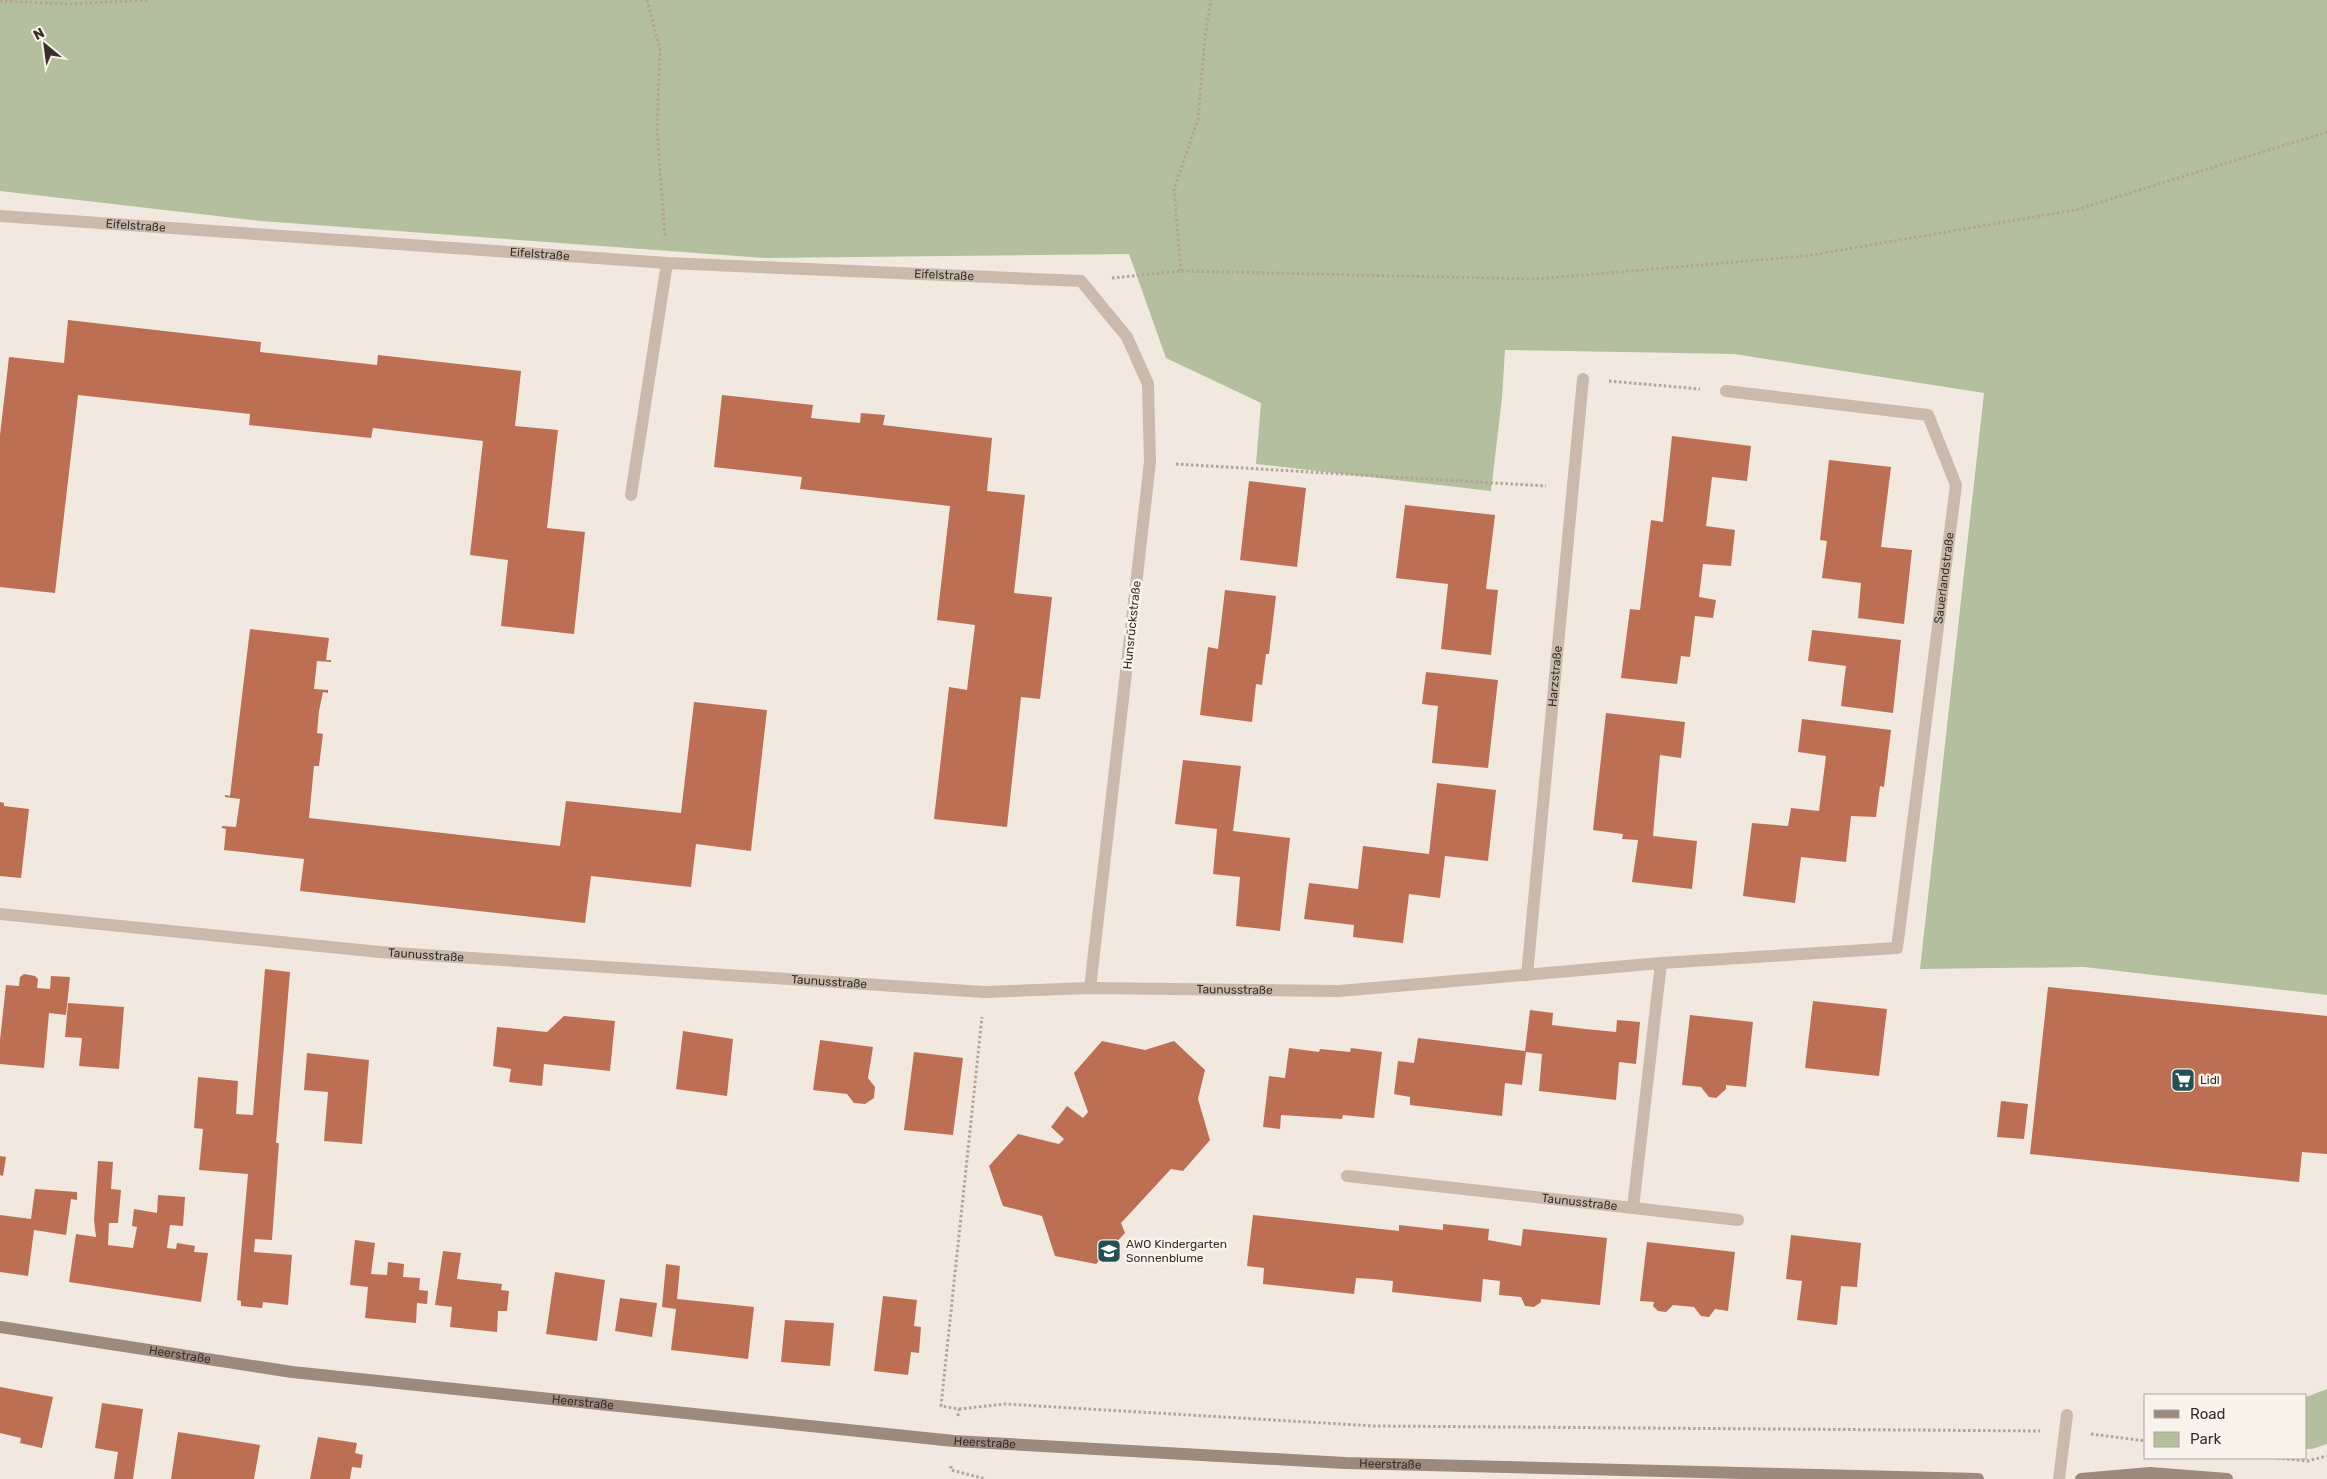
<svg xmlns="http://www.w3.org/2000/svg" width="2327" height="1479" viewBox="0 0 2327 1479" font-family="Rubik,sans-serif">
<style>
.green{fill:#b4bfa0}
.building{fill:#bc6f52}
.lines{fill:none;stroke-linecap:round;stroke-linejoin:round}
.path{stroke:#b4a496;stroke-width:3;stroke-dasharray:2.5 2.5;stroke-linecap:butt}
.lane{stroke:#c9baac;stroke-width:12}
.street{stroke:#c9baac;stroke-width:12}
.secondary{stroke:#9c8a7e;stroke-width:12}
.labels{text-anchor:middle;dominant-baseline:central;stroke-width:5;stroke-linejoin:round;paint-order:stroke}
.street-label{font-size:12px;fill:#372f2a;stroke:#f9f3ec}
.poi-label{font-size:12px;fill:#372f2a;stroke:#f9f3ec;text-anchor:start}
</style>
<rect width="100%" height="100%" fill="#f1e9e0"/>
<!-- green -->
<path class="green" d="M0,0H2327V995L2084,967L1920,969L1984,393L1734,354L1505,350L1502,398L1491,491L1256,464L1261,403L1166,358L1129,254L765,258L261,221L0,191Z
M2327,1389V1444L2312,1449H2306V1397Z"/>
<!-- building -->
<path class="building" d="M68,320L261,342L260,352L377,365L378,355L521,371L515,426L558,430L547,528L585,532L574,634L501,626L508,560L470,555L483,441L373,428L371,438L249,425L250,414L78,395L55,593L0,587V435L9,357L64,363Z
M722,395L813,405L811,418L860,423L861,413L885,415L883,425L992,438L987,491L1025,495L1014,593L1052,597L1040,699L1021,697L1007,827L934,819L949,687L967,690L975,625L937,620L950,506L800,489L802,477L714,467Z
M1672,436L1751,446L1747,481L1712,477L1706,526L1735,530L1731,566L1703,564L1699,597L1716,600L1713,618L1695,616L1690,657L1681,656L1677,684L1621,678L1630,609L1640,610L1651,520L1663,522Z
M1829,460L1891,467L1881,547L1912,550L1904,624L1858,618L1861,583L1822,578L1827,541L1820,540Z
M1249,481L1306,488L1297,567L1240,560Z
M1405,505L1495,515L1486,589L1498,590L1491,655L1441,649L1448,584L1396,578Z
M1225,590L1276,596L1269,654H1266L1262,685L1256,684L1252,722L1200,715L1208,647L1218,649Z
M250,629L329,638L326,660H331V662L317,661L314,689L328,690V693L323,692L319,711L317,733L323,734L319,766H314L309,818L560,846L566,801L681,813L694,702L767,710L751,851L696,844L691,887L591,876L585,923L300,891L304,859L224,850L226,829L222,828V826L236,827L240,799L225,797V795L230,796Z
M1812,630L1901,640L1893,713L1841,706L1846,666L1808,661Z
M1426,672L1498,680L1488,768L1432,763L1438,706L1422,704Z
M1606,713L1685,722L1681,758L1660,755L1653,836L1697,841L1692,889L1632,882L1638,840L1622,839L1623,834L1593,830Z
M1802,719L1891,730L1884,787L1880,786L1876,817L1851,816L1846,862L1801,857L1795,903L1743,896L1752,823L1788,826L1791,808L1819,811L1826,756L1798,752Z
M1183,760L1241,766L1233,831L1290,838L1280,931L1236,926L1240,877L1213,874L1217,829L1175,824Z
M1437,783L1496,790L1488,861L1445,856L1440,898L1409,894L1403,943L1353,937L1354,925L1304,919L1309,883L1358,889L1363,846L1429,854Z
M0,802L4,803V806L29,809L21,878L0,876Z
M265,969L290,972L276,1143H279L272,1240L255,1239L254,1252L292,1255L288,1305L263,1302L262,1308L241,1306V1301L237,1300L248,1174L199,1170L203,1129L194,1128L198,1077L238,1081L236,1114L253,1115Z
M24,974L35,976L38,979L37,988L50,989L51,976L70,977L66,1015L49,1013L44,1068L0,1064V1040L6,985L19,986L20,977Z
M2048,987L2327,1016V1154L2302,1152L2299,1182L2030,1154Z
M1813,1001L1887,1009L1879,1076L1805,1068Z
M68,1003L124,1007L119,1069L79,1066L82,1038L65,1037Z
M1530,1010L1553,1013L1552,1025L1585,1029L1616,1032L1617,1020L1640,1022L1636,1064L1619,1062L1616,1100L1539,1091L1542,1054L1526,1052L1522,1085L1505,1083L1502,1116L1410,1105V1097L1394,1094L1398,1061L1414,1063L1418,1038L1525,1051Z
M1690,1015L1753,1022L1746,1087L1726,1085V1089L1716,1098L1709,1097L1701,1087L1682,1085Z
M564,1016L615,1021L610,1071L544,1064L542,1086L509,1082L511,1069L493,1066L497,1027L547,1032Z
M683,1031L733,1039L727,1096L676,1089Z
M820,1040L873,1047L868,1078L875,1087L874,1098L865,1104L854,1103L847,1094L813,1090Z
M1102,1041L1145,1050L1174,1041L1205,1070L1198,1099L1210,1140L1183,1171L1171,1169L1121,1223L1125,1233L1096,1264L1055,1256L1042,1216L1003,1206L989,1166L1018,1134L1059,1144L1064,1139L1051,1127L1067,1106L1083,1118L1088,1112L1074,1073Z
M1289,1048L1319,1052L1320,1049L1350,1052L1351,1048L1382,1052L1374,1118L1343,1115L1342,1119L1281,1115L1280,1129L1263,1127L1269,1076L1285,1078Z
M914,1052L963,1058L953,1135L904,1130Z
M307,1053L369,1060L362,1144L324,1141L328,1092L304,1090Z
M2001,1101L2028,1104L2024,1139L1997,1137Z
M0,1156L6,1157L3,1176L0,1175Z
M98,1161L113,1162L111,1189L121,1190L118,1223H109L108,1245L133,1248L137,1227L132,1226L134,1209L157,1213L158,1195L185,1197L183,1226L170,1225L167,1248L176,1249L177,1243L195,1246L194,1252L208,1253L201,1302L69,1282L76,1234L96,1237L94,1220Z
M35,1189L77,1192V1200L71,1199L66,1235L34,1230L28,1276L0,1272V1215L31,1219Z
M1253,1215L1399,1231V1225L1443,1230V1224L1489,1229L1488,1240L1521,1246L1523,1229L1607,1238L1600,1305L1541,1299V1302L1534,1307L1525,1306L1521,1297L1499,1295L1500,1281L1483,1279L1481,1302L1392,1292L1393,1281L1373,1279L1356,1278L1354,1294L1263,1284L1264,1268L1247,1266Z
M1791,1235L1861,1243L1857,1287L1841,1286L1837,1325L1797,1320L1802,1281L1786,1279Z
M355,1240L375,1243L371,1274L387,1275L388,1262L404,1264L403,1277L420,1278L419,1290L428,1291L427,1304L417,1303L416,1323L365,1318L368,1287L350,1285Z
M1647,1242L1735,1252L1728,1311L1715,1309L1709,1317L1701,1316L1694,1307L1673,1305L1666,1312L1658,1311L1653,1306L1654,1302L1640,1301Z
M443,1251L461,1253L457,1279L502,1284L501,1290L509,1291L507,1311H498L497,1332L450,1327L452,1307L435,1305Z
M666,1264L680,1266L677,1299L754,1307L748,1359L671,1350L676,1309L662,1307Z
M555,1272L605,1280L597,1341L546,1334Z
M883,1296L917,1300L914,1326L921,1327L919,1353L911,1352L908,1375L874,1371Z
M620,1298L657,1303L652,1337L615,1331Z
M785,1320L834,1323L830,1366L781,1362Z
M0,1387L53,1397L42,1448L20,1443L21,1438L0,1433Z
M102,1403L143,1409L133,1479H114L118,1452L95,1448Z
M178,1432L260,1445L254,1479H171Z
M318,1437L357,1443L355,1453L363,1455L361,1468L352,1467L350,1479H310Z"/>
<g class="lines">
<!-- path -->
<path class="path" d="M647,0L660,49L657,129L665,237
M0,1L70,4L148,0
M1181,271L1174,189L1198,119L1205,37L1211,0
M1112,278L1181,271L1536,279L1806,256L2075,210L2327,132
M1609,381L1700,389
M1176,464L1546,486
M959,1409L1005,1404L1374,1426L2040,1431
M958,1416L959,1409L941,1406L982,1017
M2091,1434L2146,1441
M2277,1458L2307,1461L2327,1456
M951,1466V1470L986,1479"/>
<!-- lane -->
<path class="lane" d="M631,495L667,263
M2059,1479L2067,1415"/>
<!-- street -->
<g class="street">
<path id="s1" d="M0,216L667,263L1081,281L1127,337L1148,384L1150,462L1090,988"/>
<path id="s2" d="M0,914L380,952L984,992L1090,988L1339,991L1661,963L1897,948L1956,485L1928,415L1726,391"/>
<path d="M1661,963L1633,1208L1738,1220"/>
<path id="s3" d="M1527,975L1583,379"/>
<path id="s4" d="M1347,1176L1633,1208"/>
</g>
<!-- secondary -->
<g class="secondary">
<path id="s5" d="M0,1327L292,1372L954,1441L1345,1463L1978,1479"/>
<path d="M2081,1479L2150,1473L2227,1479"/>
</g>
</g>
<!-- icons -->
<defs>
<g id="supermarket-square" transform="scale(1.25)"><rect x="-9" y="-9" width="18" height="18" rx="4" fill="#235156" stroke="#f9f3ec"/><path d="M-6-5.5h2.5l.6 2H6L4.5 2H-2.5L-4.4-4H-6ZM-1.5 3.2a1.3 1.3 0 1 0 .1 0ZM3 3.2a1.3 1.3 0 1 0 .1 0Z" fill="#fff"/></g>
<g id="school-square" transform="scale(1.25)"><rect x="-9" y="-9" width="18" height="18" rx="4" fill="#235156" stroke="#f9f3ec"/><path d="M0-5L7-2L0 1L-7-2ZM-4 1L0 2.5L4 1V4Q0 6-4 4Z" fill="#fff"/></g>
</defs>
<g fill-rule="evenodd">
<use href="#supermarket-square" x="2183" y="1080"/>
<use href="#school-square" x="1109" y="1251"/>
</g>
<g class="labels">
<!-- street labels -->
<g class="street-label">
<text stroke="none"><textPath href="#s1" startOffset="136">Eifelstraße</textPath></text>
<text stroke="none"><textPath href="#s1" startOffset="541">Eifelstraße</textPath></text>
<text stroke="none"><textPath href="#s1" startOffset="946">Eifelstraße</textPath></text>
<text stroke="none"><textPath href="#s2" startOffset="2275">Sauerlandstraße</textPath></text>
<text transform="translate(1132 625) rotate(-84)">Hunsrückstraße</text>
<text stroke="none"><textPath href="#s3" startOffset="300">Harzstraße</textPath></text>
<text stroke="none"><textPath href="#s2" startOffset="428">Taunusstraße</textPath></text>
<text stroke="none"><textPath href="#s2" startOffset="832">Taunusstraße</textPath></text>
<text stroke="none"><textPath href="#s2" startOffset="1238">Taunusstraße</textPath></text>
<text stroke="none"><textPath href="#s4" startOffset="234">Taunusstraße</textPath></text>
<text stroke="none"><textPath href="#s5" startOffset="182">Heerstraße</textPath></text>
<text stroke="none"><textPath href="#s5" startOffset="588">Heerstraße</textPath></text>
<text stroke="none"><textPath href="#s5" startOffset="992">Heerstraße</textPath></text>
<text stroke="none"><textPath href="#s5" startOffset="1398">Heerstraße</textPath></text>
</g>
<!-- poi labels -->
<g class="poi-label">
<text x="2200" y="1080">Lidl</text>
<text x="1126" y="1244">AWO Kindergarten<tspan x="1126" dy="14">Sonnenblume</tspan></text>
</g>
</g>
<!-- legend -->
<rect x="2144" y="1394" width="162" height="65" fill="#f9f3ec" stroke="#aba59e"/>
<rect x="2154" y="1410" width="25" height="8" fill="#9c8a7e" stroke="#aba59e"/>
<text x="2190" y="1419" font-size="15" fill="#372f2a">Road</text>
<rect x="2154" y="1432" width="25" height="15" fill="#b4bfa0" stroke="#aba59e"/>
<text x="2190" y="1444" font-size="15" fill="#372f2a">Park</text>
<!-- north arrow -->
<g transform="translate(45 45) rotate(331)" stroke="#f9f3ec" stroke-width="4" paint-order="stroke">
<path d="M0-4L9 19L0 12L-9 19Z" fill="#372f2a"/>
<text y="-8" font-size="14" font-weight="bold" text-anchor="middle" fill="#372f2a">N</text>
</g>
</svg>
